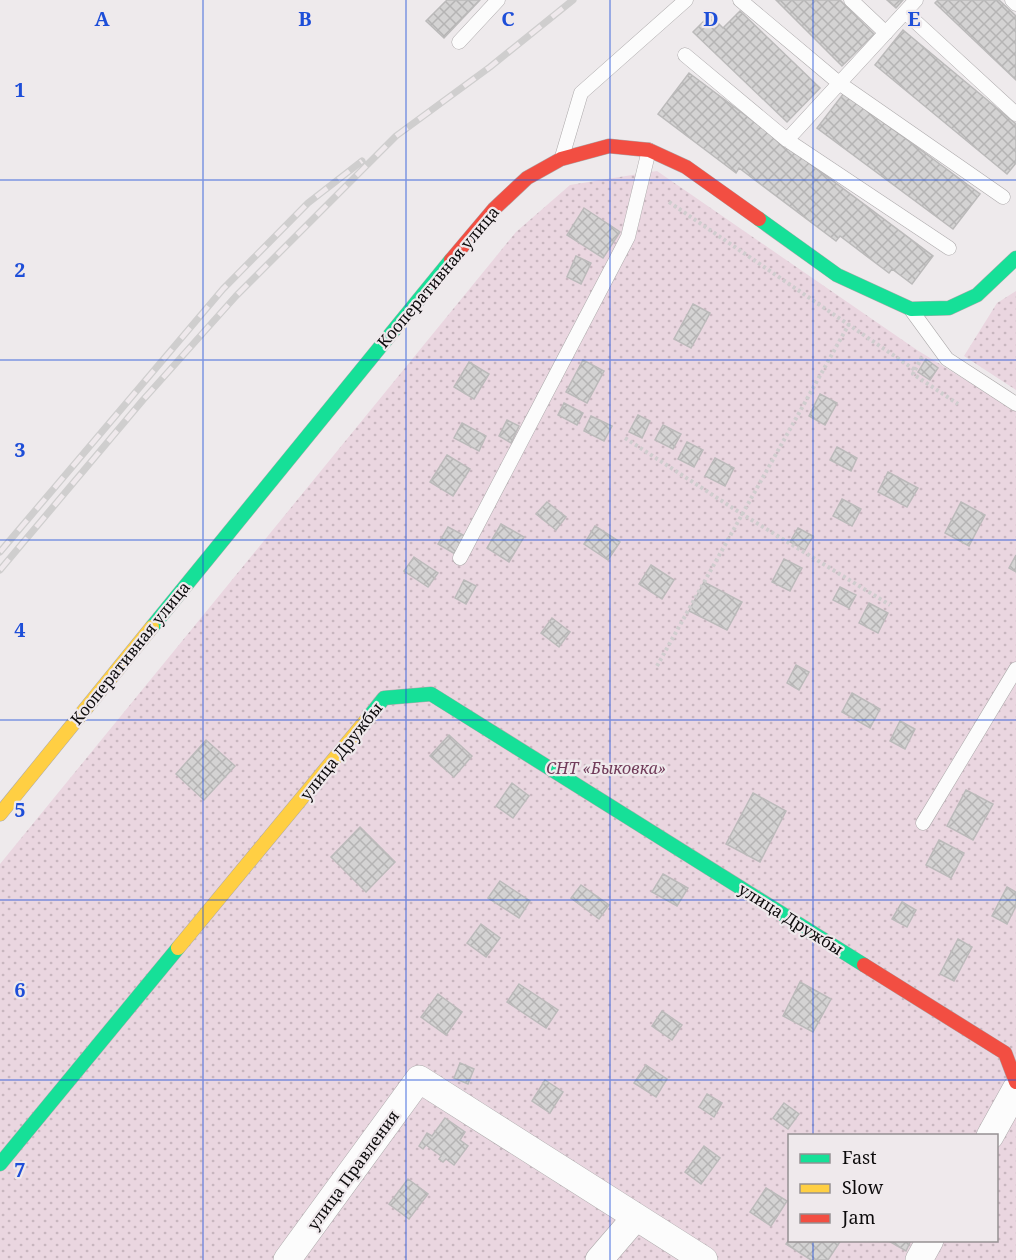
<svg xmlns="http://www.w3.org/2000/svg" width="1016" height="1260" viewBox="0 0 1016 1260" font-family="'Noto Serif',serif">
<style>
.garden{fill:url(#garden-dots);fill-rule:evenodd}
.building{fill:url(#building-cross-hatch);stroke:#bbbaba;stroke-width:1.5}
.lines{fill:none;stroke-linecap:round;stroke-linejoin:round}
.lane-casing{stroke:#adaaab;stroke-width:15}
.street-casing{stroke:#adaaab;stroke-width:28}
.fast-casing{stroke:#adaaab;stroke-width:15}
.slow-casing{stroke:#adaaab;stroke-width:15}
.jam-casing{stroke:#adaaab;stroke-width:15}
.path{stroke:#cfcdce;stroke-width:4;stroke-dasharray:3 3;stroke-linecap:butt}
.lane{stroke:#fcfcfc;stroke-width:14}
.street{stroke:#fcfcfc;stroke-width:27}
.fast{stroke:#16e098;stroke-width:14}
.slow{stroke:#ffcf43;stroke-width:14}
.jam{stroke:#f24e42;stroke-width:14}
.rail-casing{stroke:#cfcece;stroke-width:7}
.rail{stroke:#efe9ec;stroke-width:4.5;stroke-dasharray:14;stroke-linecap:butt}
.grid{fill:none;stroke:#1d4ed8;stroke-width:1.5;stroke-opacity:0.55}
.labels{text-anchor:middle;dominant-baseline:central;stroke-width:4.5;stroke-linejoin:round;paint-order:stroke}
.street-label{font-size:16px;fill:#0d0b0c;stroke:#efe9ec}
.park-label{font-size:16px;font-style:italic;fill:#713c5a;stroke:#efe9ec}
.grid-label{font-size:20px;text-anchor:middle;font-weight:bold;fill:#1d4ed8;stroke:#efe9ec;stroke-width:4.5;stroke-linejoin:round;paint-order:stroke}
</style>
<defs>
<pattern id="garden-dots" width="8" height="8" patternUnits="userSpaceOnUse" patternTransform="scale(1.5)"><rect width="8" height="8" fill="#ead6e0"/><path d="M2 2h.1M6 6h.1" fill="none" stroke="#c8b6bf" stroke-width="1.8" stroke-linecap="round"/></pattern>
<pattern id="building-cross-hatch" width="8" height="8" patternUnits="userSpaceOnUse" patternTransform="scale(1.5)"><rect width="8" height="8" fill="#d4d3d3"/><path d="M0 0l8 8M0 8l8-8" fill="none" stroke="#b5b4b4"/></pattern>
</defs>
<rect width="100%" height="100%" fill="#eeeaec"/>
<!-- garden -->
<path class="garden" d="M657,171L917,350L1016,411V1260H0V864L516,232L570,185ZM790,1136H996V1240H790Z
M1016,291V390L964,356L997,303Z"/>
<!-- building -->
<path class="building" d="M447,0H480L444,38L426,21Z
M776,0H840L874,34L842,66Z
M887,0H903L896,8Z
M938,0H999L1016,16V80L935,3Z
M740,11L820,88L787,122L693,32L710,15L723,28Z
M903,30L1016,124V163L1007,174L875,65Z
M689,73L933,256L912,284L892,269L889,273L840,236L836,241L739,168L736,173L658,114Z
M844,93L980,194L953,229L817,128Z
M584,208L620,232L603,258L567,235Z
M576,256L591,263L581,284L567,277Z
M693,304L710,313L691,348L674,339Z
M926,359L938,368L930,380L918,372Z
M583,360L604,371L587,403L566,392Z
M469,362L489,374L474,399L454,387Z
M820,394L837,403L825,425L809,416Z
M564,403L583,413L577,425L558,415Z
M638,415L650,421L642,438L629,432Z
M591,416L612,426L604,441L584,431Z
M507,420L519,426L511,443L499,436Z
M462,423L486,436L479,451L454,438Z
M663,425L681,434L673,449L655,440Z
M687,442L703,450L694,467L678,459Z
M837,447L857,458L851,471L830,460Z
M447,455L470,469L453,496L430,482Z
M715,458L734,468L725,486L705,476Z
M888,472L918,488L907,507L878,492Z
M842,499L861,509L852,526L833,516Z
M547,502L566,517L556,530L536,514Z
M961,502L985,515L969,546L945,533Z
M501,524L524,537L509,562L487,548Z
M595,526L620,542L608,560L584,544Z
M448,527L465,536L455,554L438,544Z
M798,528L813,536L805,550L790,542Z
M1016,555V572L1009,568Z
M414,557L438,573L428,587L404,571Z
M784,559L802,568L790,591L772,582Z
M651,565L674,580L662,599L639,584Z
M464,580L476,586L466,604L455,598Z
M704,582L742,602L727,630L689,611Z
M840,587L856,595L849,608L833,600Z
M869,603L888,613L878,633L859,623Z
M552,618L570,632L559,647L541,633Z
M796,665L809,672L799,690L787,683Z
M852,693L880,709L870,728L842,712Z
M900,721L915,729L905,749L890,741Z
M449,735L472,756L454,777L430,756Z
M206,740L235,766L204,800L176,774Z
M512,783L529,796L513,818L496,806Z
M966,790L993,804L973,840L947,826Z
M753,793L786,811L760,862L726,844Z
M360,827L395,862L366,892L331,857Z
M939,840L964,853L951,878L926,865Z
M663,874L688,888L677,906L652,892Z
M500,881L530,901L519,918L488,898Z
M581,885L609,905L599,919L571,898Z
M1007,887L1016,892V906L1007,924L992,916Z
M902,902L916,910L907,927L892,919Z
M481,924L500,938L486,957L467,943Z
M958,939L972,947L954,981L940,974Z
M800,982L831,999L813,1032L783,1016Z
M519,984L558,1010L546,1028L507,1002Z
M438,994L462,1012L446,1035L421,1017Z
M662,1011L682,1025L672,1040L652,1026Z
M460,1063L474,1069L468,1084L454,1078Z
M646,1065L667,1079L656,1097L634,1083Z
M545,1080L563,1092L550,1113L532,1101Z
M707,1094L722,1103L714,1117L699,1107Z
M784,1103L799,1114L788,1129L773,1118Z
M445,1118L465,1132L460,1140L468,1146L454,1165L446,1159L443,1162L439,1159L441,1156L426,1145L423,1149L419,1146L427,1133L432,1136Z
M704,1146L720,1158L701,1184L685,1172Z
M408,1179L428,1194L409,1219L389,1204Z
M766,1188L787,1201L771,1226L750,1212Z
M790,1238V1240H841L828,1260H811L786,1244Z
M887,1240H911L906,1251Z"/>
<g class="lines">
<!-- lane casing -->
<g class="lane-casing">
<path id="lane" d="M740,0L839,83L1003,197
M851,0L886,33
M916,0L787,140L949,248
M1012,0L1016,4
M905,12L1016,114
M459,42L498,0
M685,55L787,140
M562,157L581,93L686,0
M912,311L947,359L1016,404
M460,558L628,237L649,150
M923,823L1016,669"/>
</g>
<!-- street casing -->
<g class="street-casing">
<path id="street" d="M990,1136L1016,1089
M287,1260L419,1079L704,1260
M599,1260L636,1217
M919,1260L930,1240"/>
</g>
<!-- fast casing -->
<g class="fast-casing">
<path id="fast" d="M759,219L837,275L911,309L949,308L977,295L1016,258
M152,627L451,260
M368,718L384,698L431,694L864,965
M0,1164L178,948"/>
</g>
<!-- slow casing -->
<g class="slow-casing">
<path id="slow" d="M0,814L152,627
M178,948L368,718"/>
</g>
<!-- jam casing -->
<g class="jam-casing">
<path id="jam" d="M451,260L494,209L527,178L561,159L609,146L649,150L686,167L759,219
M864,965L1005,1053L1016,1082"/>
</g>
<!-- path -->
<path class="path" d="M669,202L915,370L913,374L958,404
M915,370L922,357
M625,438L742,514L890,605
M657,666L849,324"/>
<!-- lane -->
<use href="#lane" class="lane"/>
<!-- street -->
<use href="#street" class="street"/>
<!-- fast -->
<use href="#fast" class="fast"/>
<!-- slow -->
<use href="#slow" class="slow"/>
<!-- jam -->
<use href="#jam" class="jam"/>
<!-- rail casing -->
<g class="rail-casing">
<path id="rail" d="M0,552L223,289L308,203L362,161
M0,570L143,400L236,296L396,136L490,67L573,0"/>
</g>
<!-- rail -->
<use href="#rail" class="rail"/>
</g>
<!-- grid -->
<path class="grid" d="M203,0V1260M406,0V1260M610,0V1260M813,0V1136M0,180H1016M0,360H1016M0,540H1016M0,720H1016M0,900H1016M0,1080H1016M813,1240V1260"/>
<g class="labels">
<!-- street labels -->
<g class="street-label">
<text transform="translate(438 277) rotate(-50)">Кооперативная улица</text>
<text transform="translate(130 653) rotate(-51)">Кооперативная улица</text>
<text transform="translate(341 751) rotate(-51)">улица Дружбы</text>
<text transform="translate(791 919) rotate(32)">улица Дружбы</text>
<text transform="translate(353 1170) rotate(-54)">улица Правления</text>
</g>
<!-- park labels -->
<g class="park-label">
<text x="606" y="768">СНТ «Быковка»</text>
</g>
</g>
<g class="grid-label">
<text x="102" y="26">A</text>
<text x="305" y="26">B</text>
<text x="508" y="26">C</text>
<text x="711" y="26">D</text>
<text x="914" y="26">E</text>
<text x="20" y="97">1</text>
<text x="20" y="277">2</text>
<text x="20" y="457">3</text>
<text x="20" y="637">4</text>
<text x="20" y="817">5</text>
<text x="20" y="997">6</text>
<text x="20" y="1177">7</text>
</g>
<!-- legend -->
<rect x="788" y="1134" width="210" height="108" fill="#efe9ec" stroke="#959092" stroke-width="1.5"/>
<rect x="800" y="1154" width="30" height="9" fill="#16e098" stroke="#959092" stroke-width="1.5"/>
<text x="842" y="1164" font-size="18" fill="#0d0b0c">Fast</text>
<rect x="800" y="1184" width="30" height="9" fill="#ffcf43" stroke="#959092" stroke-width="1.5"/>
<text x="842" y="1194" font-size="18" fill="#0d0b0c">Slow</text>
<rect x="800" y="1214" width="30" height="9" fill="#f24e42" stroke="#959092" stroke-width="1.5"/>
<text x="842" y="1224" font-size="18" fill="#0d0b0c">Jam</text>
</svg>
